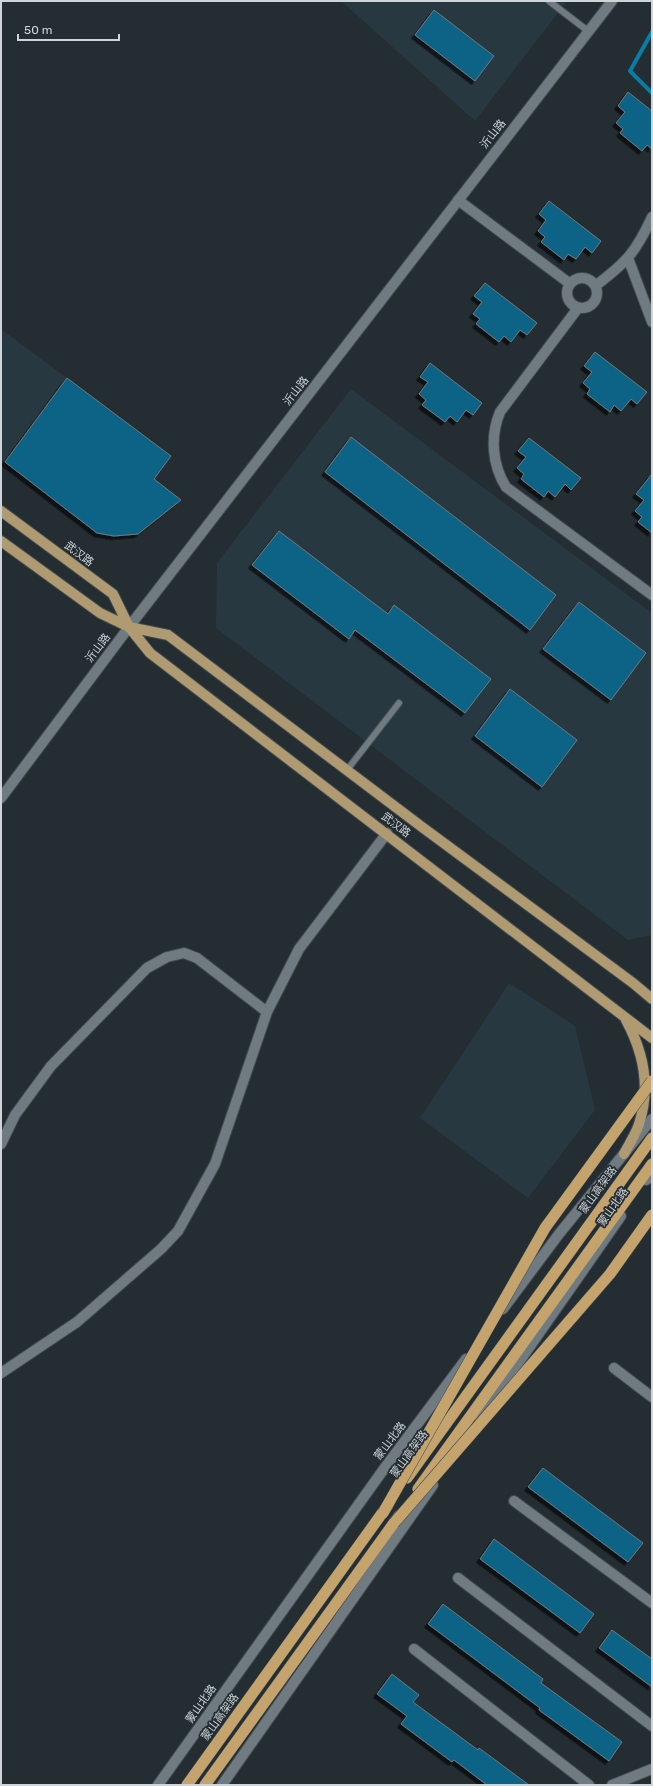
<svg xmlns="http://www.w3.org/2000/svg" width="653" height="1786" viewBox="0 0 653 1786" font-family="Rubik,'Noto Sans SC',sans-serif">
<style>
.built{fill:#283841}
.lines{fill:none;stroke-linecap:round;stroke-linejoin:round}
.stream{stroke:#057faa;stroke-width:4}
.building{fill:#116385;stroke:#6d797f;filter:url(#shadow)}
.service-casing{stroke:#424a4f;stroke-width:8}
.minor-casing{stroke:#424a4f;stroke-width:12}
.tertiary-casing{stroke:#424a4f;stroke-width:12}
.secondary-casing{stroke:#424a4f;stroke-width:12}
.primary-casing{stroke:#424a4f;stroke-width:12}
.trunk-casing{stroke:#424a4f;stroke-width:12}
.service{stroke:#6f7a81;stroke-width:6}
.minor{stroke:#6f7a81;stroke-width:10}
.tertiary{stroke:#6f7a81;stroke-width:10}
.secondary{stroke:#6f7a81;stroke-width:10}
.primary{stroke:#af9a71;stroke-width:10}
.trunk{stroke:#c4a46c;stroke-width:11}
.trunk-bridge-casing{stroke:#424a4f;stroke-width:12;stroke-linecap:butt}
.trunk-bridge{stroke:#c4a46c;stroke-width:11}
.labels{text-anchor:middle;dominant-baseline:central;stroke-width:3.5;stroke-linejoin:round;paint-order:stroke}
.street-label{font-size:11px;fill:#ced4d8;stroke:#232d32}
</style>
<defs>
<filter id="shadow"><feDropShadow dx="-3.5" dy="3.5" stdDeviation="0" flood-color="#0009"/></filter>
</defs>
<rect width="100%" height="100%" fill="#232d32"/>
<!-- built -->
<path class="built" d="M341,1H567L475,121Z
M1,329L67,378L5,462L1,459Z
M351,389L652,613V935L628,940L216,628L217,563Z
M509,983L575,1026L595,1110L528,1198L420,1118Z"/>
<g class="lines">
<!-- stream -->
<path class="stream" d="M652,32L630,71L652,93"/>
</g>
<!-- building -->
<path class="building" d="M434,10L494,56L475,81L415,35Z
M628,92L652,111V149L647,145L642,151L620,133L623,129L616,123L625,112L618,106Z
M549,201L601,241L592,253L585,247L576,259L568,254L564,260L541,242L545,237L538,231L546,220L539,214Z
M485,283L537,323L527,335L520,330L511,342L504,336L499,342L476,324L480,319L473,314L482,302L474,296Z
M595,352L647,392L637,404L631,399L621,411L614,405L610,412L587,394L590,389L583,383L592,372L584,366Z
M430,363L482,403L473,415L466,410L457,422L450,416L445,422L422,405L426,400L419,394L428,382L420,377Z
M67,378L171,456L154,479L181,500L138,534L114,536L97,533L5,462Z
M351,437L556,595L530,630L325,472Z
M529,438L581,478L571,490L565,484L555,497L548,491L544,497L521,479L524,474L517,468L526,457L518,451Z
M652,474V533L638,522L642,517L635,511L644,500L636,494Z
M279,531L388,614L394,605L491,679L465,713L355,630L349,639L252,565Z
M579,602L646,653L611,700L543,649Z
M510,689L577,740L542,787L475,736Z
M543,1468L643,1543L628,1562L528,1487Z
M494,1539L594,1614L580,1633L480,1559Z
M443,1604L543,1679L541,1683L622,1742L609,1761L539,1710L540,1708L428,1624Z
M612,1630L652,1659V1687L599,1648Z
M392,1674L419,1695L413,1702L478,1750L479,1748L529,1785H487L454,1760L452,1762L401,1724L407,1716L377,1694Z"/>
<g class="lines">
<!-- service casing -->
<g class="service-casing">
<path id="service" d="M549,1L588,31
M347,770L399,703"/>
</g>
<!-- minor casing -->
<g class="minor-casing">
<path id="minor" d="M458,200L569,283
M628,258L652,322
M567 293a15 15 0 1 1 30 0a15 15 0 1 1-30 0Z
M595,286C626,263 636,252 652,217
M578,308L500,412C490,436 492,465 506,487L652,595
M1,1144L15,1115L51,1066L147,968L167,957L184,953L197,958L267,1012
M614,1368L652,1397
M1,1373L77,1322L161,1249L178,1231L215,1164L267,1012L299,949L387,833
M514,1501L652,1603
M458,1578L652,1726
M414,1649L589,1785
M612,1785L652,1769"/>
</g>
<!-- tertiary casing -->
<g class="tertiary-casing">
<path id="tertiary" d="M1,798L129,627L612,1"/>
</g>
<!-- secondary casing -->
<g class="secondary-casing">
<path id="secondary" d="M646,1180L652,1176
M503,1309L559,1234L652,1119
M480,1418L621,1216
M158,1785L386,1466L466,1359
M222,1785L433,1485"/>
</g>
<!-- primary casing -->
<g class="primary-casing">
<path id="primary" d="M1,511L113,594L129,627L168,635L422,827L633,983L652,999
M1,541L100,613L129,627L150,653L652,1038
M624,1154C629,1144 636,1134 639,1124C651,1087 644,1053 626,1020"/>
</g>
<!-- trunk casing -->
<g class="trunk-casing">
<path id="trunk" d="M407,1478L652,1138
M418,1489L652,1164
M187,1785L388,1505
M205,1785L399,1516"/>
</g>
<!-- service -->
<use href="#service" class="service"/>
<!-- minor -->
<use href="#minor" class="minor"/>
<!-- tertiary -->
<use href="#tertiary" class="tertiary"/>
<!-- secondary -->
<use href="#secondary" class="secondary"/>
<!-- primary -->
<use href="#primary" class="primary"/>
<!-- trunk -->
<use href="#trunk" class="trunk"/>
<!-- trunk-bridge casing -->
<g class="trunk-bridge-casing">
<path id="trunk-bridge" d="M383,1513L545,1228L652,1081
M394,1523L610,1274L652,1215"/>
</g>
<!-- trunk-bridge -->
<use href="#trunk-bridge" class="trunk-bridge"/>
</g>
<g class="labels">
<!-- street labels -->
<g class="street-label">
<text transform="translate(493 134) rotate(-52)">沂山路</text>
<text transform="translate(296 391) rotate(-52)">沂山路</text>
<text transform="translate(79 554) rotate(37)">武汉路</text>
<text transform="translate(98 648) rotate(-53)">沂山路</text>
<text transform="translate(396 825) rotate(37)">武汉路</text>
<text transform="translate(598 1190) rotate(-54)">蒙山高架路</text>
<text transform="translate(613 1207) rotate(-55)">蒙山北路</text>
<text transform="translate(390 1441) rotate(-53)">蒙山北路</text>
<text transform="translate(409 1454) rotate(-54)">蒙山高架路</text>
<text transform="translate(201 1704) rotate(-55)">蒙山北路</text>
<text transform="translate(220 1717) rotate(-54)">蒙山高架路</text>
</g>
</g>
<!-- border -->
<rect width="653" height="1786" fill="none" stroke="#ced4d8" stroke-width="4"/>
<!-- scale -->
<path d="M18 34v6h101v-6" fill="none" stroke="#ced4d8" stroke-width="2"/>
<text x="24" y="34" font-size="12" fill="#ced4d8" stroke="#232d32" stroke-width="3" paint-order="stroke">50 m</text>
</svg>
